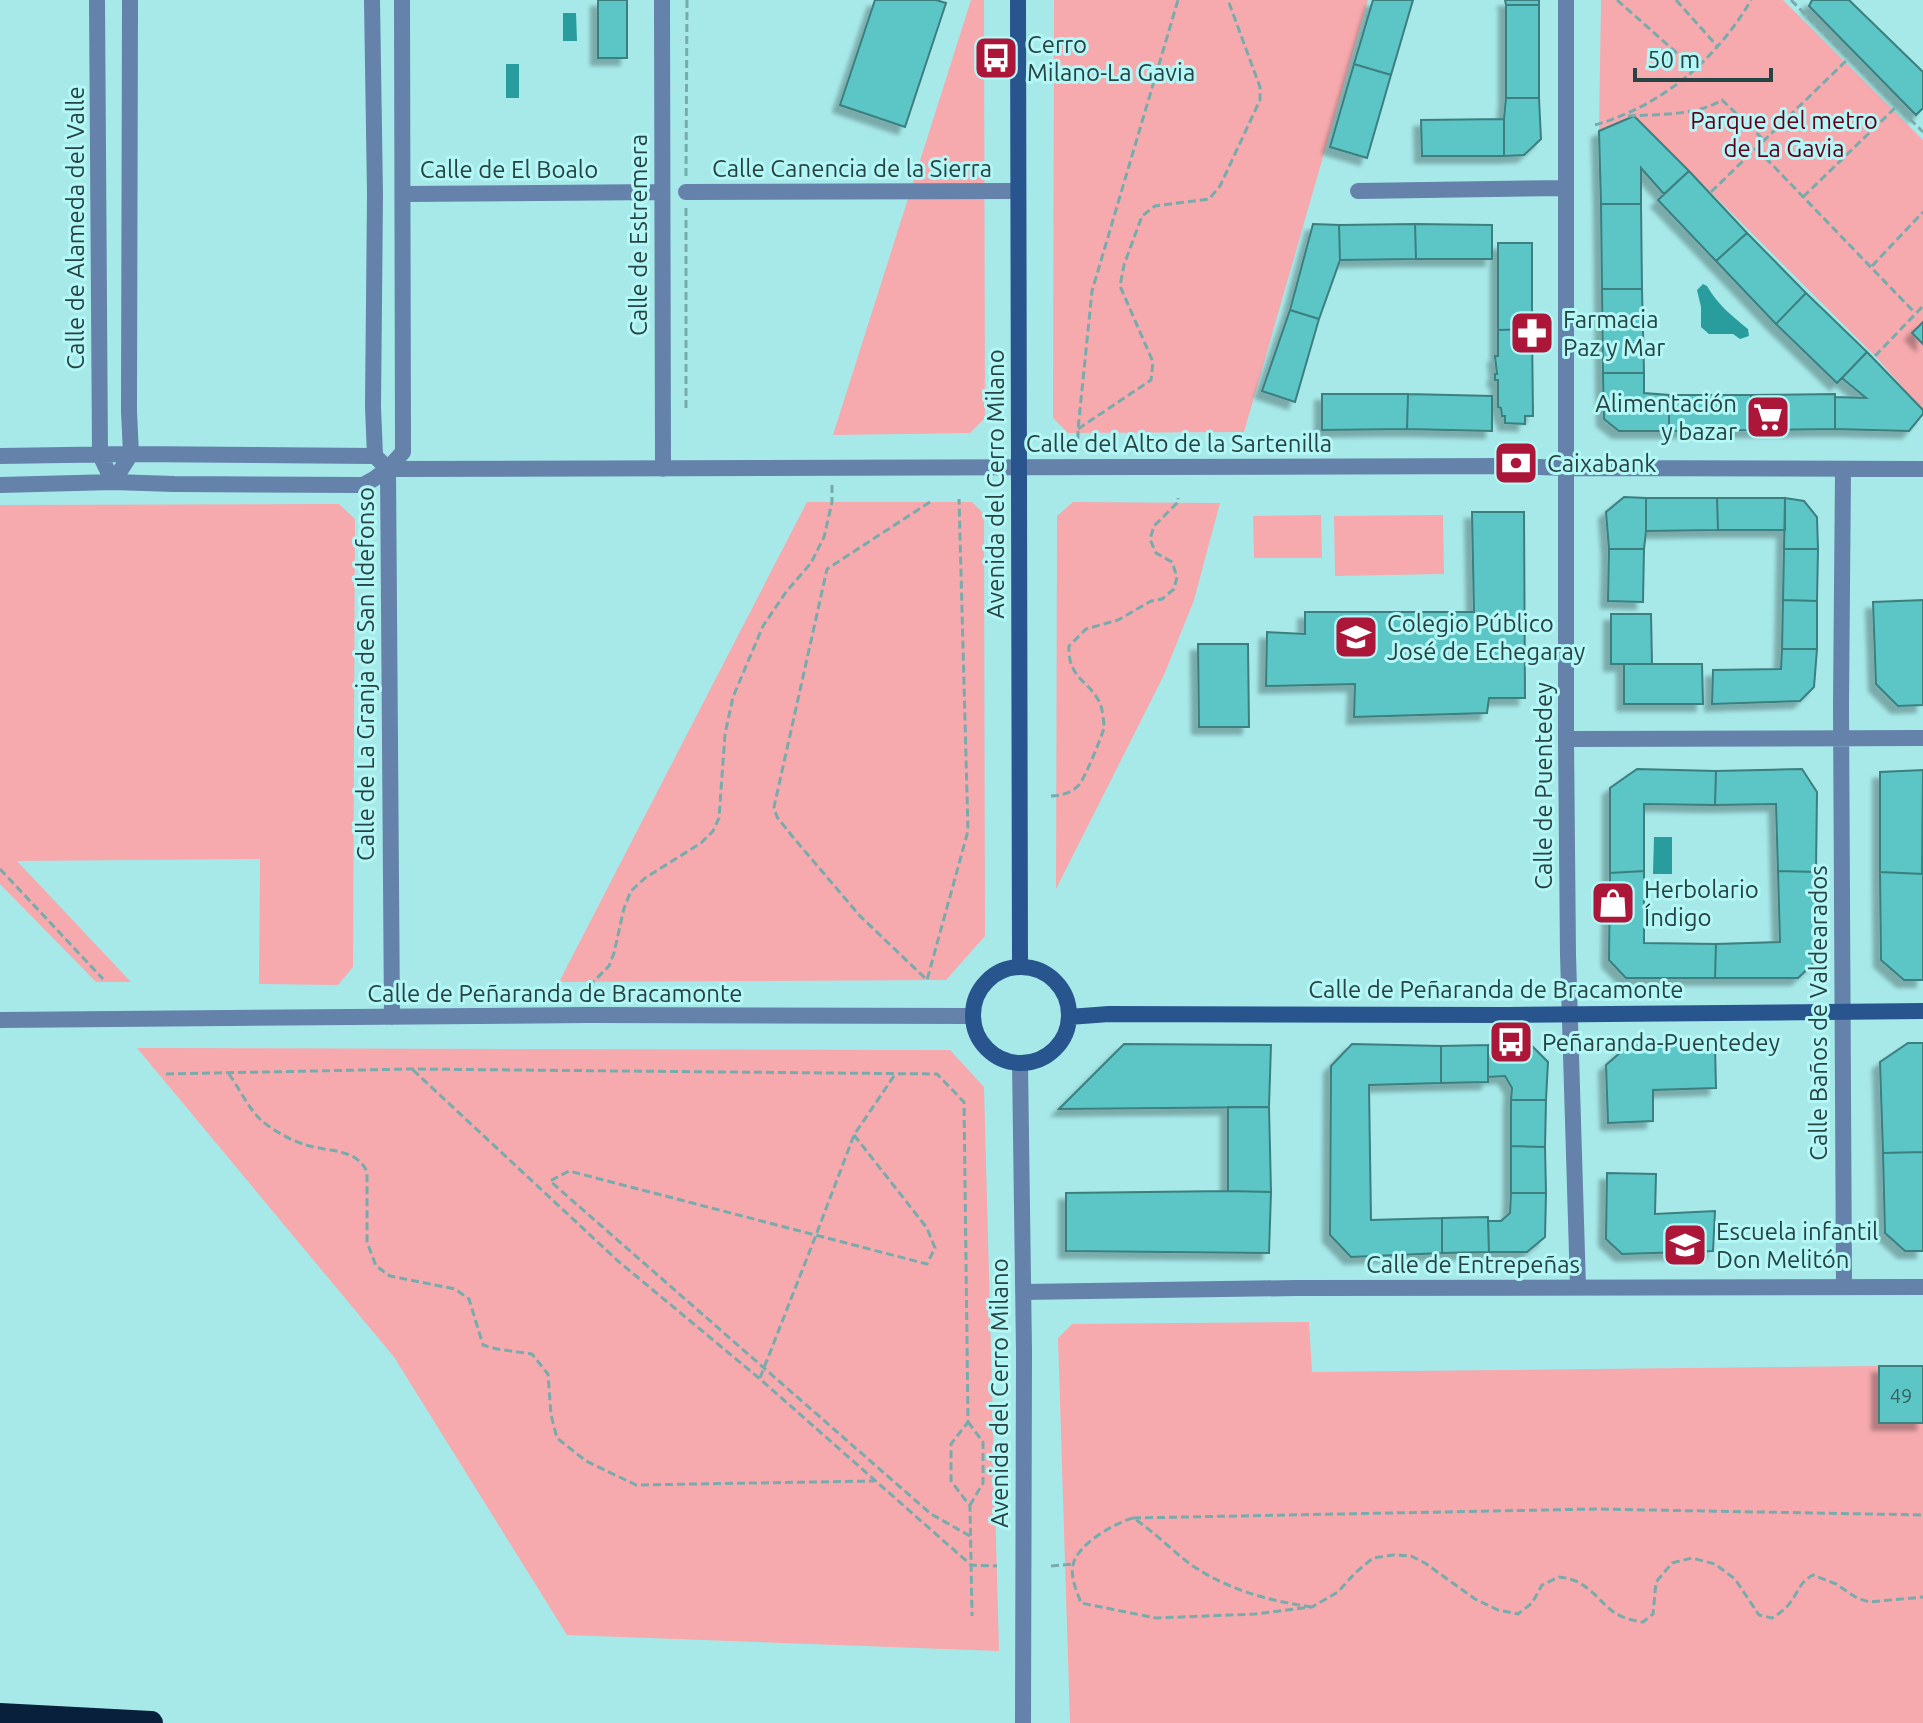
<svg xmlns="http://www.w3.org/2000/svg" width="1923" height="1723" viewBox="0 0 1923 1723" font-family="Ubuntu,sans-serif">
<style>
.green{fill:#f6aaae}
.water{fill:#299c9d}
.building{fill:#5bc5c6;stroke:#3d7e7f;stroke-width:2;filter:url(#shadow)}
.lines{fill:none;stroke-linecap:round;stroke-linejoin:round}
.path{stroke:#78acac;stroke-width:3;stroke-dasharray:8 4;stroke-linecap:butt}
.street{stroke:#6482aa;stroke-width:16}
.secondary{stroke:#29558f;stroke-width:16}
.highway{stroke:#09203d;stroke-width:24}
.labels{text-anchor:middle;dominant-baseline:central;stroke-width:6;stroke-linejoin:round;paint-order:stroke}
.number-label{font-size:20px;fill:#346464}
.poi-label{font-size:24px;fill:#274343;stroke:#b4f7f7;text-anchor:start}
.park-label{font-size:24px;fill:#62001a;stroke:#b4f7f7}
.street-label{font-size:24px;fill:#274343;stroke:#b4f7f7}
</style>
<defs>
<filter id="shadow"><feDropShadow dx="-7" dy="7" stdDeviation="2" flood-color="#0004"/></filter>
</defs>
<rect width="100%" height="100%" fill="#a7e9e9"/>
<!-- green -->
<path class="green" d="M971,0H984L985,418L970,433L833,435Z
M1054,0H1368L1244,432L1068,433L1053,418Z
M1601,0H1783L1923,140V410L1875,356L1634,116L1599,131Z
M807,502H972L984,514L985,936L946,980L559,982Z
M1073,502L1220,503L1194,600L1164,675L1056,889L1057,516Z
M339,504L355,519L353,967L338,985L259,984L260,859L17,861L131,982H96L0,884V505Z
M1321,515L1322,558H1254L1253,516Z
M1443,515L1444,574L1335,576L1334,516Z
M137,1048L950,1050L984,1087L999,1651L567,1635L394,1357Z
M1309,1322L1312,1372L1879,1366V1423H1923V1723H1070L1058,1338L1072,1324Z"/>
<!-- water -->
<path class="water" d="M563,13H576L577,41H563Z
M506,64H519V98H506Z
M1703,284L1707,286C1718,305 1731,315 1748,329L1749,336L1740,339L1733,334H1709L1701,327V307L1697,290Z
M1654,837H1672V874H1653Z"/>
<!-- building -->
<path class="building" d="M598,0H627V58H598Z
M875,0H936L946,3L905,127L840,105Z
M1373,0H1413L1391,75L1354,64Z
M1505,0H1539V5H1506Z
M1812,0H1849L1923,72V108L1916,115L1809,6Z
M1506,5H1539V98H1506Z
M1354,64L1391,75L1367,158L1330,147Z
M1506,98H1539L1541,139L1524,155L1504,156V119Z
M1634,116L1689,171L1664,194L1641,168V204H1601L1599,131Z
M1504,119V156H1422L1421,120Z
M1689,171L1747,233L1716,261L1658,200Z
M1601,204H1641L1642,289H1602Z
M1313,224L1339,225L1340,260L1319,319L1290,310Z
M1415,224L1492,225V259H1416Z
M1415,224L1416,259L1340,260L1339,225Z
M1747,233L1806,293L1776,324L1716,261Z
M1498,243H1532V329L1498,330Z
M1602,289H1642L1644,373H1603Z
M1806,293L1867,352L1837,383L1776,324Z
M1290,310L1319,319L1295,402L1262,391Z
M1923,322V344L1912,333Z
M1532,329L1533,416H1525V424L1505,423V416H1502L1501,408L1498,407V380H1495V374H1497L1495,356H1498V330Z
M1867,352L1923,410V414L1909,431L1835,429V397L1866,398L1842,378Z
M1603,373H1644V393L1669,395V431H1619L1604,419Z
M1322,394H1408L1407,429L1322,430Z
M1408,394L1492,396V431L1407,429Z
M1835,394V429L1752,430L1751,395Z
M1669,395H1751L1752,430L1669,431Z
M1624,497L1646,498V531L1644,549H1609L1606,512Z
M1646,498H1717L1718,530L1646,531Z
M1717,498H1785V530H1718Z
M1785,498L1804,501L1817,517L1818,549H1784Z
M1472,512H1524L1525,698H1489L1487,713L1354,717L1355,684L1266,686L1267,632L1305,634V612H1474Z
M1609,549H1644L1643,602L1608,601Z
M1784,549H1818L1817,601L1783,600Z
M1783,600L1817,601V649H1782Z
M1923,600V705L1898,706L1876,684L1873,602Z
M1611,614H1651L1652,664H1611Z
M1198,644H1248L1249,727H1199Z
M1782,649H1817L1814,687L1800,701L1712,704L1713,670L1781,669Z
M1624,664H1702L1703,704H1624Z
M1637,769L1716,771L1715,805L1644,804V871L1610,873V788Z
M1802,769L1817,792L1816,872L1778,871L1776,804L1715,805L1716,771Z
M1923,770L1922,874L1880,872V772Z
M1644,871V943L1716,944L1715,978H1626L1609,960L1610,873Z
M1778,871L1816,872L1815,962L1798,978H1715L1716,944L1780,942Z
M1880,872L1923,874V980H1904L1881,960Z
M1908,1043H1923V1152L1883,1153L1880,1062Z
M1124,1044L1271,1045L1269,1107L1059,1109Z
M1352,1044L1441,1046V1083L1369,1085L1371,1220L1442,1218V1253L1351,1257L1330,1235L1331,1066Z
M1530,1044L1548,1062L1546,1100H1511L1512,1088L1505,1076L1488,1077V1045Z
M1488,1045V1082L1441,1083V1046Z
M1629,1045H1715L1716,1088L1653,1090V1121L1608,1123L1606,1065Z
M1511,1100H1546L1545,1147L1511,1146Z
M1228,1107H1269L1271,1192L1228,1191Z
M1511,1146L1545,1147L1546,1193H1511Z
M1923,1152V1251H1905L1885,1233L1883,1153Z
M1607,1173L1656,1174L1655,1214L1715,1211L1713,1251L1622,1254L1606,1239Z
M1228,1191L1271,1192L1269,1253L1066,1251V1193Z
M1511,1193H1546L1545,1237L1527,1252H1489L1488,1221H1501L1510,1213Z
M1488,1217L1489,1252L1442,1253V1218Z
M1879,1366H1923V1423H1879Z"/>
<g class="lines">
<!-- path -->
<path class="path" d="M1617,0L1695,69
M1676,0L1718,47
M1791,0L1923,132
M1628,116C1659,114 1696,116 1722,100L1765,141
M1595,125C1663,105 1716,60 1751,0
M1757,149L1915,313
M686,176L687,0
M1711,192L1849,58
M1803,197L1897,106
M1872,266L1923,212
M1875,356L1923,306
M686,408V208
M1078,429L1151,380L1153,362L1120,286L1124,265L1142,216L1155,206L1209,199L1220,186L1260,100V87L1228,0
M1078,439V429L1092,291L1178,0
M930,502L827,569L774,807L777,817L792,836L860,916L927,980L968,831L959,499
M1051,796C1061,796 1071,793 1079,785C1084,780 1102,736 1104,728C1104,723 1103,715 1102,710C1095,681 1067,682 1069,646L1086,629L1118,620L1151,601L1162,599L1174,589L1177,577L1172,562L1156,553L1150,539L1154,526L1178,502V498
M0,869L103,979
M591,1000L593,982L609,966L614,953L624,908L631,891L645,878L701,843L713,831L719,818L725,734L733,697L763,626L786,592L811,563L824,537L832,502V484
M413,1070L618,1261L760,1379L971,1565L997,1566
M166,1074L412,1069L937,1074L964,1102L968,1422L951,1444V1481L970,1506L972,1616
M229,1074C239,1088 250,1111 262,1121C274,1131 292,1141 306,1145C328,1152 357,1148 367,1172V1242L376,1266L390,1276L455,1289L469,1299L483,1345L497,1349L532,1354L548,1374L551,1415L557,1438L586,1461L636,1485L874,1481
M854,1135L927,1228L935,1248L927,1264L569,1171L550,1181L931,1514L970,1536
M760,1378L816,1235L854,1135L896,1073
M968,1422L983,1442V1483L970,1505
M1133,1518L1596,1509L1923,1515
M1051,1566L1073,1564
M1312,1607C1269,1601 1229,1590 1193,1566C1172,1551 1155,1532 1133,1518C1115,1523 1077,1544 1073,1565C1070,1577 1077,1592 1081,1603L1156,1618L1255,1614L1312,1607L1338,1592L1355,1573L1373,1558L1393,1555L1411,1556L1425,1563L1475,1599L1498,1610L1518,1614L1532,1603L1542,1585L1559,1577C1565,1578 1572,1579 1578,1582C1606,1598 1604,1617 1643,1622L1653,1614L1656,1582L1672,1563L1692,1558L1715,1564L1735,1579L1759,1615L1772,1618C1780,1613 1787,1608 1792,1600C1799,1590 1801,1581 1813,1575L1836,1584L1857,1598L1869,1602L1923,1597"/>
<!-- street -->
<path class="street" d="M97,0L100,455L113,482
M372,0L375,195L373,407L375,456
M662,0L663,469
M1566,0V739L1568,955L1578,1287
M1358,191L1566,188
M686,192L1018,191
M404,194L662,192
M0,456L131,454L375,456L388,469L1509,466L1567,468L1923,469
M388,469L392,1017
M1843,470L1841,705L1844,1287
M113,482L131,454L129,411L130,0
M0,485L113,482L174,484L363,485C380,477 391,466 403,452L402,0
M1566,739L1923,738
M0,1020L588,1015L972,1016
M1020,1063L1024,1352L1023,1723
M1023,1292L1296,1288L1923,1287"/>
<!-- secondary -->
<path class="secondary" d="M1018,0L1020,967
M973 1015a48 48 0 1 1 96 0a48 48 0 1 1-96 0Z
M1069,1017L1109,1014L1509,1015L1923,1011"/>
<!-- highway -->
<path class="highway" d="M0,1715L151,1723"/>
</g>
<!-- icons -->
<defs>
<g id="bus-square" transform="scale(2.3)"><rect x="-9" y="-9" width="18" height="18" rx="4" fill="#ac1639" stroke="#b4f7f7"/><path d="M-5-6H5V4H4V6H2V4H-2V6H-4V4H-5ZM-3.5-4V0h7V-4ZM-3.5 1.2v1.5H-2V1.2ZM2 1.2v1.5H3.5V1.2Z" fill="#fff"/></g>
<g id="pharmacy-square" transform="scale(2.3)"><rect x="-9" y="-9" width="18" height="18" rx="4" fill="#ac1639" stroke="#b4f7f7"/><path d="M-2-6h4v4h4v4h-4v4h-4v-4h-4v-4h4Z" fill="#fff"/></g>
<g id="supermarket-square" transform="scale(2.3)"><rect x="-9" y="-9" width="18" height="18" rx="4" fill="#ac1639" stroke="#b4f7f7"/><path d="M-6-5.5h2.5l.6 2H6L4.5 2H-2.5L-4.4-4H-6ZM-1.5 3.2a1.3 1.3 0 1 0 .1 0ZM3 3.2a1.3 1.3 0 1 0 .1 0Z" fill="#fff"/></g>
<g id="bank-square" transform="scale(2.3)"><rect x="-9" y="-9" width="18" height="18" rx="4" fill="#ac1639" stroke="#b4f7f7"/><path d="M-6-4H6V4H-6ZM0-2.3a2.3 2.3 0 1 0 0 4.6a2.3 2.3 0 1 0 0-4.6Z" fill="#fff"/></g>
<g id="school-square" transform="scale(2.3)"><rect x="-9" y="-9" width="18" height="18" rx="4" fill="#ac1639" stroke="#b4f7f7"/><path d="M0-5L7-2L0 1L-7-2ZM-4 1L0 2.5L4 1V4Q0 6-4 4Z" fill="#fff"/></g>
<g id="shop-square" transform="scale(2.3)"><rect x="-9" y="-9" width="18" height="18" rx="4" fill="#ac1639" stroke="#b4f7f7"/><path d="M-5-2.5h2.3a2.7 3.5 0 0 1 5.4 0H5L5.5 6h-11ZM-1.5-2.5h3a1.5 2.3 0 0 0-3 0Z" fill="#fff"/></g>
</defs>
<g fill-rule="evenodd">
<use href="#bus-square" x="996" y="58"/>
<use href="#pharmacy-square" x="1532" y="333"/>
<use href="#supermarket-square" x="1768" y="417"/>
<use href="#bank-square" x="1516" y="463"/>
<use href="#school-square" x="1356" y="637"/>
<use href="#shop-square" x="1613" y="903"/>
<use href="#bus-square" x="1511" y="1042"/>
<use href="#school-square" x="1685" y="1245"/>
</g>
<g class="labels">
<!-- number labels -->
<g class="number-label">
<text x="1901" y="1395">49</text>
</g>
<!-- poi labels -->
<g class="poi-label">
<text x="1027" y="44">Cerro<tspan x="1027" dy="28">Milano-La Gavia</tspan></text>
<text x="1563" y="319">Farmacia<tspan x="1563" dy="28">Paz y Mar</tspan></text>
<text x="1737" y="403" text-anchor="end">Alimentación<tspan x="1737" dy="28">y bazar</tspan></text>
<text x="1547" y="463">Caixabank</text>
<text x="1387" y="623">Colegio Público<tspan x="1387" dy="28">José de Echegaray</tspan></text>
<text x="1644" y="889">Herbolario<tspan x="1644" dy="28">Índigo</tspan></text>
<text x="1542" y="1042">Peñaranda-Puentedey</text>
<text x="1716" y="1231">Escuela infantil<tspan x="1716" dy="28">Don Melitón</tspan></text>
</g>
<!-- park labels -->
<g class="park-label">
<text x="1784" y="120">Parque del metro<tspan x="1784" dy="28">de La Gavia</tspan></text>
</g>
<!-- street labels -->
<g class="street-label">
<text x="852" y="168">Calle Canencia de la Sierra</text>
<text x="509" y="169">Calle de El Boalo</text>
<text transform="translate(75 228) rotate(-90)">Calle de Alameda del Valle</text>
<text transform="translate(638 235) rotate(-90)">Calle de Estremera</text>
<text x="1179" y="443">Calle del Alto de la Sartenilla</text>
<text transform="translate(995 484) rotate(-90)">Avenida del Cerro Milano</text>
<text transform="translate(365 674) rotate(-90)">Calle de La Granja de San Ildefonso</text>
<text transform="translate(1543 786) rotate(-90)">Calle de Puentedey</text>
<text x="1496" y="989">Calle de Peñaranda de Bracamonte</text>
<text x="555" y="993">Calle de Peñaranda de Bracamonte</text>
<text transform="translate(1818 1013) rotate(-90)">Calle Baños de Valdearados</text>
<text x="1473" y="1264">Calle de Entrepeñas</text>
<text transform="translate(999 1393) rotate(-90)">Avenida del Cerro Milano</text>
</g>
</g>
<!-- scale -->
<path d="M1635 68v12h136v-12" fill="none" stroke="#274343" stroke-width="4"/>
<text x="1647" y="68" font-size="24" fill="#274343" stroke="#b4f7f7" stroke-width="6" paint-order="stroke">50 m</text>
</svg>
